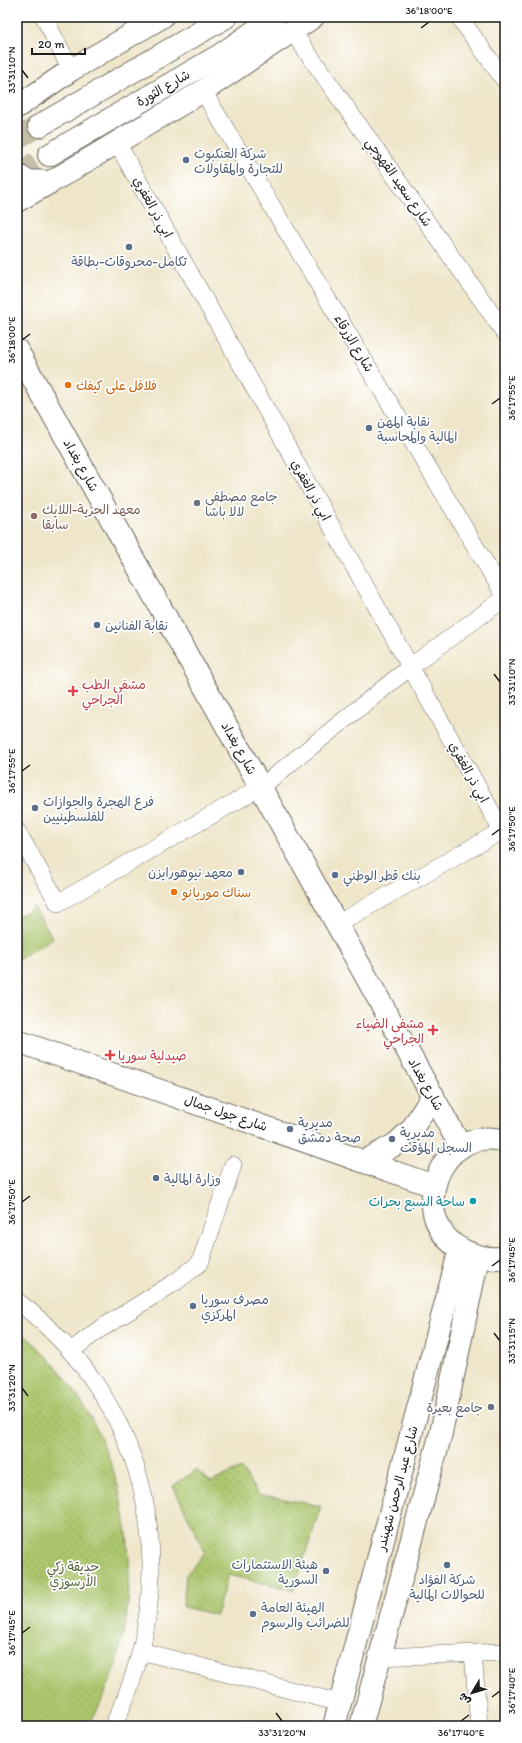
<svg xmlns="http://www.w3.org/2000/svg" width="522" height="1743" viewBox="0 0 522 1743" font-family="Itim,'Playpen Sans Arabic',sans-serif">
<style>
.green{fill:url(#green-dots);stroke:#647144}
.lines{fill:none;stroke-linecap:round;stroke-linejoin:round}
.highway-tunnel{stroke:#c5bea7;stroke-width:22;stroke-dasharray:22 11;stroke-linecap:butt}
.street-casing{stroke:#666359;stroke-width:18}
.secondary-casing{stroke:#666359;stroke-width:24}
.primary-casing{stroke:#666359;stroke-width:24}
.highway-casing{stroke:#666359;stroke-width:24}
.street{stroke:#fff;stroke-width:17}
.secondary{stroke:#fff;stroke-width:22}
.primary{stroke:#fff;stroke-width:22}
.highway{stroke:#fff;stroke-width:22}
.ticks{fill:none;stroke:#1c1c1c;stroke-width:1.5}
.service-dot{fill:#5c6f8a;stroke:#fff;stroke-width:1.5}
.food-dot{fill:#e8710a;stroke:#fff;stroke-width:1.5}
.worship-dot{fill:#6b7280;stroke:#fff;stroke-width:1.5}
.education-dot{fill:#8d6e63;stroke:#fff;stroke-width:1.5}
.health-dot{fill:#e0444e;stroke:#fff;stroke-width:1.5}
.culture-dot{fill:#0f9aa8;stroke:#fff;stroke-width:1.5}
.labels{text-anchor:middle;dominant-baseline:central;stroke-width:3.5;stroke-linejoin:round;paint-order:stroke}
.street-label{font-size:13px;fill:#1c1c1c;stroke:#fff}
.service-label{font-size:13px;fill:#4e5e75;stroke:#fff;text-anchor:start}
.food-label{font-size:13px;fill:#c56008;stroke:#fff;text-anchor:start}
.worship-label{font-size:13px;fill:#5b616d;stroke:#fff;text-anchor:start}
.education-label{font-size:13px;fill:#785e54;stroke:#fff;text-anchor:start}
.health-label{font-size:13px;fill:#be3a42;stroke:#fff;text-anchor:start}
.culture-label{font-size:13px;fill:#0d838f;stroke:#fff;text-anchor:end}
.park-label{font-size:13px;fill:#56603c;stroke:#fff}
.neatline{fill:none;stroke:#1c1c1c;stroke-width:1.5}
.ticks-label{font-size:10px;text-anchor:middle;fill:#1c1c1c}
</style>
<defs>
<pattern id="green-dots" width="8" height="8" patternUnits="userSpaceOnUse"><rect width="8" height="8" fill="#acc66d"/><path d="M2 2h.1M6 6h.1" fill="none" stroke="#93aa5e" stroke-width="1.8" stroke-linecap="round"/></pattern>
</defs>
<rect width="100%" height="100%" fill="#fff"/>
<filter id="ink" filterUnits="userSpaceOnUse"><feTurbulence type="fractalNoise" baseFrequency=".025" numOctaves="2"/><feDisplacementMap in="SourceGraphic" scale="8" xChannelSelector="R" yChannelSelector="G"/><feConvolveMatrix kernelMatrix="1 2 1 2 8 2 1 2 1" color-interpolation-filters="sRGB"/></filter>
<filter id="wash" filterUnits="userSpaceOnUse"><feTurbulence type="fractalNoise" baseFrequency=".012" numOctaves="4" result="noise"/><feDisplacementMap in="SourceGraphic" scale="16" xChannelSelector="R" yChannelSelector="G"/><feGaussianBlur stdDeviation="0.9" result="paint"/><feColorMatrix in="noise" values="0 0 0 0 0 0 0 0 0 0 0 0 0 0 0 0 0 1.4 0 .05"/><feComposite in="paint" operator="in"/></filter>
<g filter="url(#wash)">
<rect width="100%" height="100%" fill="#efe6ca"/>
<!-- green -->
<path class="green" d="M34,907L53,938L17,960V917Z
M17,1329C132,1418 164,1603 88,1726H17Z
M241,1468L258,1494L321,1506L294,1590L228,1575L216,1615L183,1607L186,1575L205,1552L173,1486L196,1470L211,1482Z"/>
</g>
<g filter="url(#ink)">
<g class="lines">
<!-- highway-tunnel -->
<path class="highway-tunnel" d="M17,138L39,126
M17,174L49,155"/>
<!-- street casing -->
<g class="street-casing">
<path id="street" d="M44,17L71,70
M459,17L505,81
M293,32L505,333
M203,91L505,596
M117,143L505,836
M17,831L58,903L261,787L410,667L505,598
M337,924L505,829
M17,1301C152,1404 187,1575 113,1726
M71,1351L97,1331L177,1281L200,1263L233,1165
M141,1651L340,1703
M473,1653L479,1726
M379,1657L505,1652"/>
</g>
<!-- secondary casing -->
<g class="secondary-casing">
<path id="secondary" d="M17,1041L434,1186
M334,1726L460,1249
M361,1726L441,1433L478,1257"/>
</g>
<!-- primary casing -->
<g class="primary-casing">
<path id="primary" d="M17,107L71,70L162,17
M17,175L27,181L51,182
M17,201L51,182L203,91L313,17
M17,350L461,1147
M505,1141C438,1122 402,1224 467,1252C479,1257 492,1260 505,1257
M365,1161L396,1144L412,1129L433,1095"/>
</g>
<!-- highway casing -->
<g class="highway-casing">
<path id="highway" d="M39,126L226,17
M49,155L220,55L275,17"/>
</g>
<!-- street -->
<use href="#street" class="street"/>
<!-- secondary -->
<use href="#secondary" class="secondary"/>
<!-- primary -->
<use href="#primary" class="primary"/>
<!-- highway -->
<use href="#highway" class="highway"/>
</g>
</g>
<!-- ticks -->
<path class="ticks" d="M421,28L429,22M22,70L28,78M22,340L30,334M492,404L500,398M494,674L500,682M22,771L30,765M492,835L500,829M22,1202L30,1196M492,1266L500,1260M494,1333L500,1341M22,1388L28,1396M22,1633L30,1627M492,1697L500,1691M276,1713L282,1721M461,1721L469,1715"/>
<!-- markers -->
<g class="service-dot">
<circle cx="186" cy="160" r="4"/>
<circle cx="129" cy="247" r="4"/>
<circle cx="369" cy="428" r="4"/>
<circle cx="97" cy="625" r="4"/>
<circle cx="35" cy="808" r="4"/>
<circle cx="241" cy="872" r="4"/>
<circle cx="335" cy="875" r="4"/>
<circle cx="290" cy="1129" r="4"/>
<circle cx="392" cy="1139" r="4"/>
<circle cx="156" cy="1178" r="4"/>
<circle cx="193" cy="1306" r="4"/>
<circle cx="447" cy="1565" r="4"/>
<circle cx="326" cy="1571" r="4"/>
<circle cx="253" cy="1614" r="4"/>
</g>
<g class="food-dot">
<circle cx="68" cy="385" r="4"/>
<circle cx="174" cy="892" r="4"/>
</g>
<g class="worship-dot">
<circle cx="197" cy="503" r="4"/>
<circle cx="491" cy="1407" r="4"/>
</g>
<circle class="education-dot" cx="34" cy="516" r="4"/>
<g class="health-dot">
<path d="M71 685h4v4h4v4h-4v4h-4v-4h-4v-4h4z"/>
<path d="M431 1024h4v4h4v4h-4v4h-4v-4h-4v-4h4z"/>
<path d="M108 1049h4v4h4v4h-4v4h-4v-4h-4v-4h4z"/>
</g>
<circle class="culture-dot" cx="473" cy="1201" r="4"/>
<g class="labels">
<!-- street labels -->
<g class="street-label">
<text transform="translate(163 88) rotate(-30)">شارع الثورة</text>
<text transform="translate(399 182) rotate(55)">شارع سعيد القهوجي</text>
<text transform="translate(153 207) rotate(61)">ابي ذر الغفري</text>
<text transform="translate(354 343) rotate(59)">شارع الزرقاء</text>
<text transform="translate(81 465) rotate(61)">شارع بغداد</text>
<text transform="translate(311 490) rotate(61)">ابي ذر الغفري</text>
<text transform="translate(239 748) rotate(61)">شارع بغداد</text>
<text transform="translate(469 772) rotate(61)">ابي ذر الغفري</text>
<text transform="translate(426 1084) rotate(61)">شارع بغداد</text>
<text transform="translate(226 1113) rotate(19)">شارع جول جمال</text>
<text transform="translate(397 1488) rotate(-75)">شارع عبد الرحمن شهبندر</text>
</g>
<!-- service labels -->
<g class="service-label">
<text x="194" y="153">شركة العنكبوت<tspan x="194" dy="15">للتجارة والمقاولات</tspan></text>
<text x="129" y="261" text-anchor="middle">تكامل-محروقات-بطاقة</text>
<text x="377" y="421">نقابة المهن<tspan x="377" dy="15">المالية والمحاسبة</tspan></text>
<text x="105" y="625">نقابة الفنانين</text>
<text x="43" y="801">فرع الهجرة والجوازات<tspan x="43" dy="15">للفلسطينيين</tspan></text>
<text x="233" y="872" text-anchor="end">معهد نيوهورايزن</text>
<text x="343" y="875">بنك قطر الوطني</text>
<text x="298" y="1122">مديرية<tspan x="298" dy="15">صحة دمشق</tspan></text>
<text x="400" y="1132">مديرية<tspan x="400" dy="15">السجل المؤقت</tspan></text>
<text x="164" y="1178">وزارة المالية</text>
<text x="201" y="1299">مصرف سوريا<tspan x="201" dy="15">المركزي</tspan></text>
<text x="318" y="1564" text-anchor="end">هيئة الاستثمارات<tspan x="318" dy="15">السورية</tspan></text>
<text x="447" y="1579" text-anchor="middle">شركة الفؤاد<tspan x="447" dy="15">للحوالات المالية</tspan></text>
<text x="261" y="1607">الهيئة العامة<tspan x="261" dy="15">للضرائب والرسوم</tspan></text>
</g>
<!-- food labels -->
<g class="food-label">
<text x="76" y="385">فلافل على كيفك</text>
<text x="182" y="892">سناك موريانو</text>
</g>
<!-- worship labels -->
<g class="worship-label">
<text x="205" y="496">جامع مصطفى<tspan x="205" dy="15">لالا باشا</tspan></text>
<text x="483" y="1407" text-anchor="end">جامع بعيرة</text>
</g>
<!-- education labels -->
<g class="education-label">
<text x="42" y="509">معهد الحرية-اللايك<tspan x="42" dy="15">سابقا</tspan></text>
</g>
<!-- health labels -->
<g class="health-label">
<text x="82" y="684">مشفى الطب<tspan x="82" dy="15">الجراحي</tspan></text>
<text x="424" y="1023" text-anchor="end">مشفى الضياء<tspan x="424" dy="15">الجراحي</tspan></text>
<text x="118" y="1055">صيدلية سوريا</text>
</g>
<!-- culture labels -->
<g class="culture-label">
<text x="465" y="1201">ساحة السبع بحرات</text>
</g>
<!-- park labels -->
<g class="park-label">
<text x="73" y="1566">حديقة زكي<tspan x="73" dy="15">الأرسوزي</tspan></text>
</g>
</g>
<!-- margin -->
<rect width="522" height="1743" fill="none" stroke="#fff" stroke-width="44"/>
<!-- north arrow -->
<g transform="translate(472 1693) rotate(232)" stroke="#ffffff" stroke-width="3" paint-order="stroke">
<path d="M0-3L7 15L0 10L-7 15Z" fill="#1c1c1c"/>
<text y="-6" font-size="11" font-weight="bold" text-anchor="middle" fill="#1c1c1c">ش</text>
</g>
<!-- scale -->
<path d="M32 48v6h53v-6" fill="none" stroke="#1c1c1c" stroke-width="2"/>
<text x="38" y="48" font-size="12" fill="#1c1c1c" stroke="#ffffff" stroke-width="3" paint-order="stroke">20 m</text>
<rect x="22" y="22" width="478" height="1699" class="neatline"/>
<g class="ticks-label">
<text x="429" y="14">36°18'00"E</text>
<text transform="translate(11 70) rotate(-90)" y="4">33°31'10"N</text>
<text transform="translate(11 340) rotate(-90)" y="4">36°18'00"E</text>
<text transform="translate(511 398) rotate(-90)" y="4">36°17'55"E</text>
<text transform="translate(511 682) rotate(-90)" y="4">33°31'10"N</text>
<text transform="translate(11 771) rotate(-90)" y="4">36°17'55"E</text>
<text transform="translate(511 829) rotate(-90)" y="4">36°17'50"E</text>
<text transform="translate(11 1202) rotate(-90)" y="4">36°17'50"E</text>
<text transform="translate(511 1260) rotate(-90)" y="4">36°17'45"E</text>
<text transform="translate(511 1341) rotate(-90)" y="4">33°31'15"N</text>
<text transform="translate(11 1388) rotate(-90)" y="4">33°31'20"N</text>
<text transform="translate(11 1633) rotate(-90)" y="4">36°17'45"E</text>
<text transform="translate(511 1691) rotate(-90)" y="4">36°17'40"E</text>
<text x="282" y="1736">33°31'20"N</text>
<text x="461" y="1736">36°17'40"E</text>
</g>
</svg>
